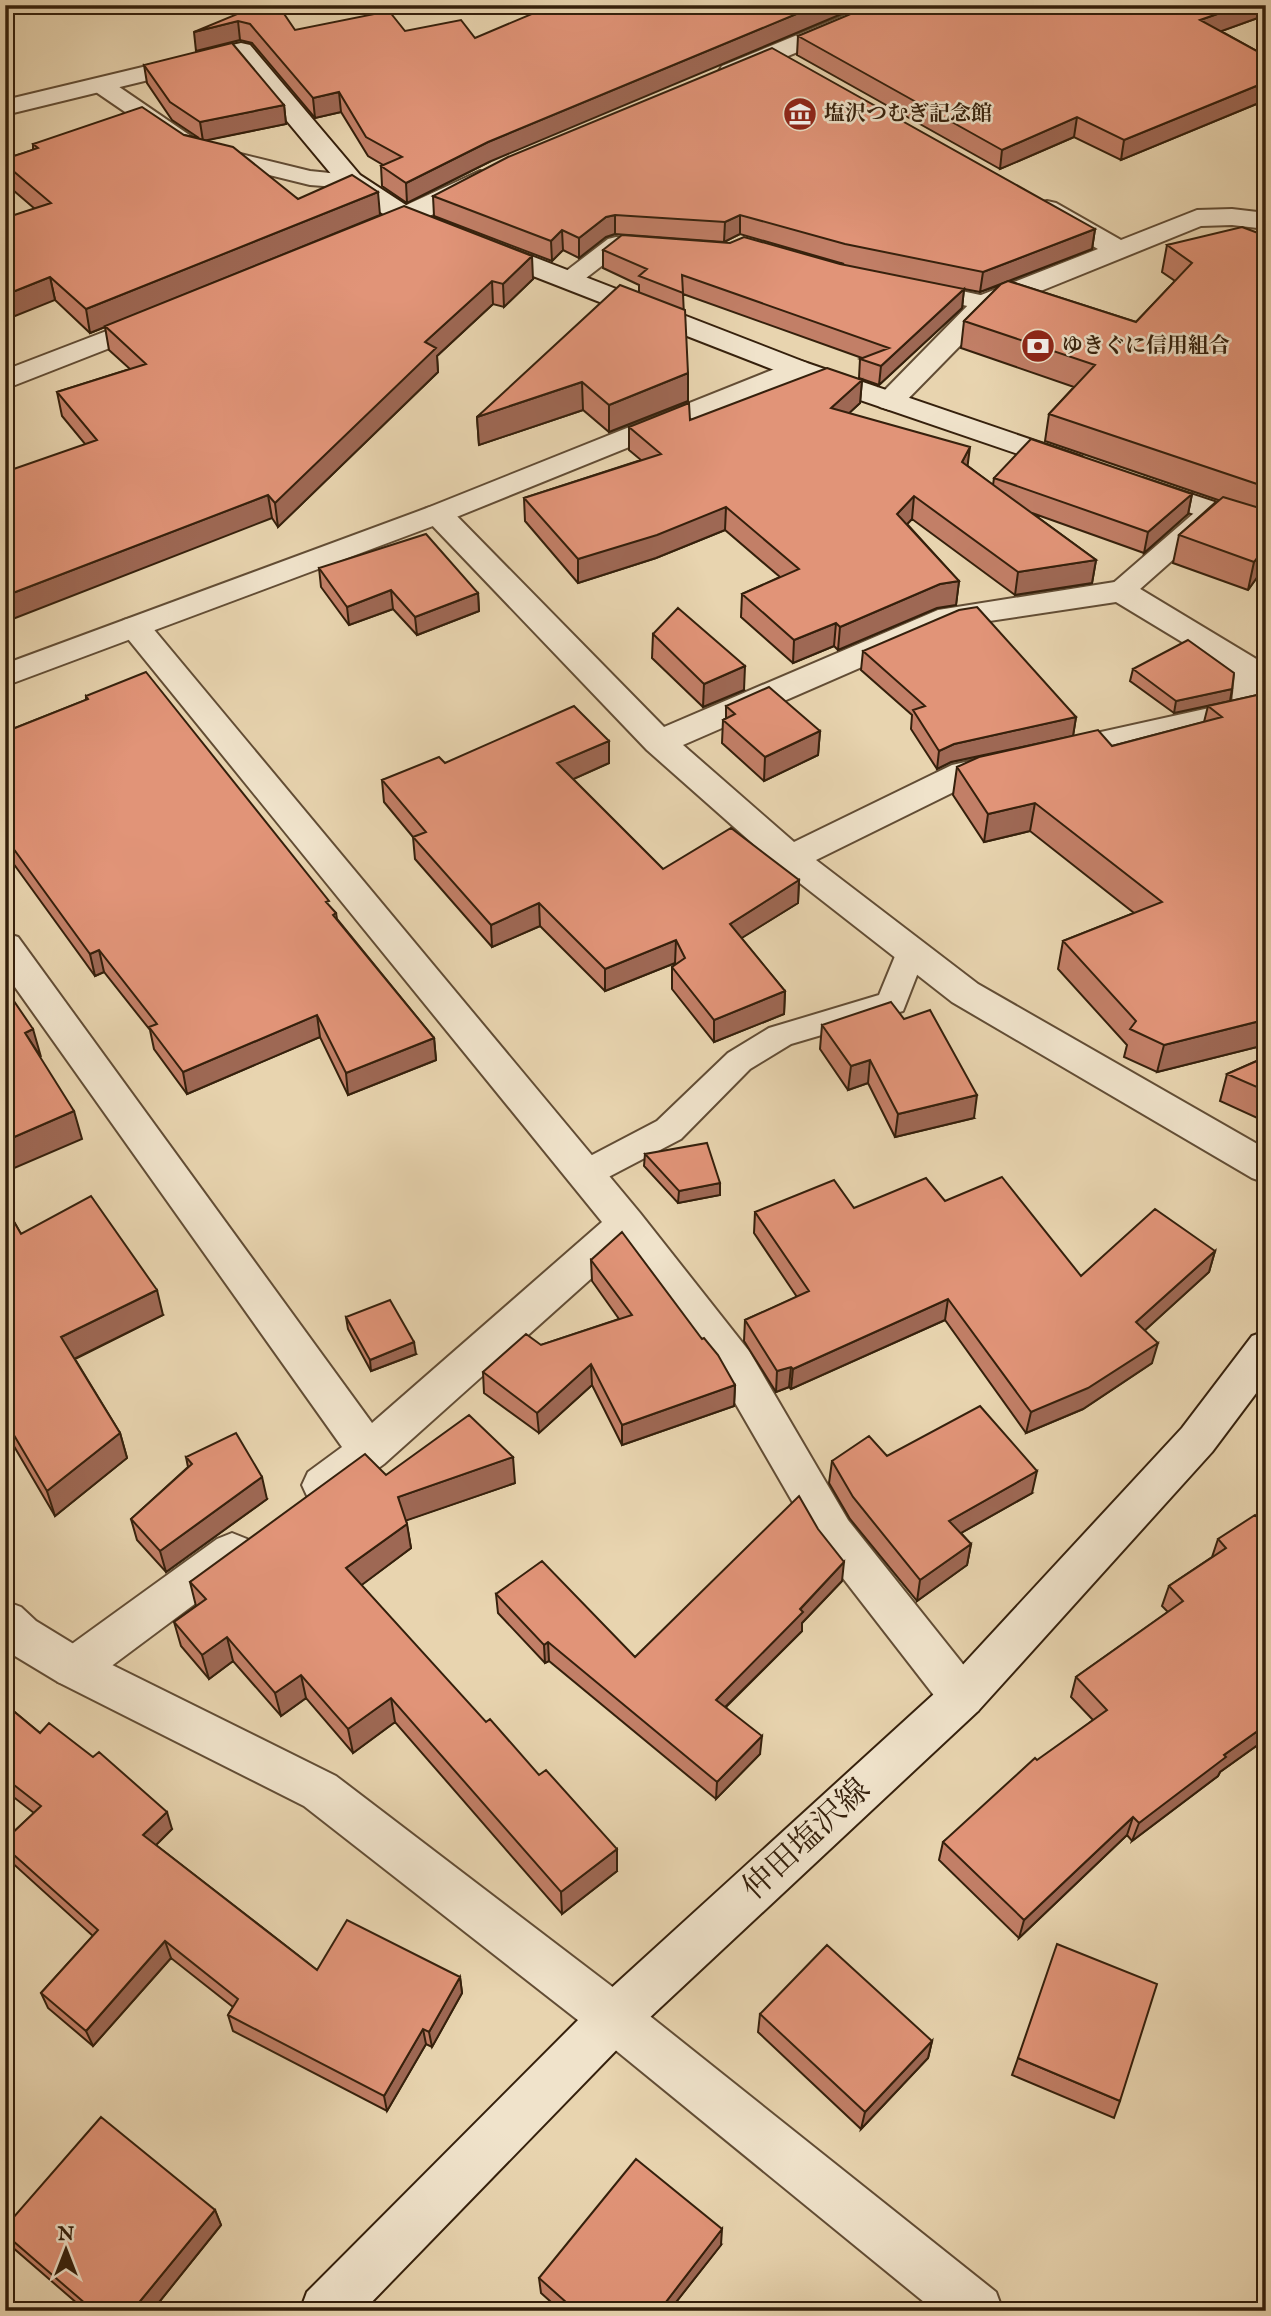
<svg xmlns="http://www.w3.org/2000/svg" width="1271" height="2316" viewBox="0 0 1271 2316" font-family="'IM FELL English','Noto Serif JP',serif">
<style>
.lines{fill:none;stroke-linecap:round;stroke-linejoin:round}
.service-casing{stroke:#624d35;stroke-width:4}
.minor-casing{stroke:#624d35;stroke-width:4}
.tertiary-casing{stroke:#624d35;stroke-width:4}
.secondary-casing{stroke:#35200c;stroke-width:4}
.service{fill:#f0e3cb;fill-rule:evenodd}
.minor{fill:#f0e3cb;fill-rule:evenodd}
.tertiary{fill:#f0e3cb;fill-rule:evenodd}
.secondary{fill:#f0e3cb;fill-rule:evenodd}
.wall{fill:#c27f67;stroke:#35200c;stroke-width:2}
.shaded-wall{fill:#9e6854;stroke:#35200c;stroke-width:2}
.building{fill:#e19478;stroke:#35200c;stroke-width:2}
.labels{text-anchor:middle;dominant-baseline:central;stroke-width:5;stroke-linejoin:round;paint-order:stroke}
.far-poi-label{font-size:21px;font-weight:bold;fill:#35200c;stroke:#f0e3cb;text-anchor:start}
.near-street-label{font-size:32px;fill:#35200c;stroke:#f0e3cb}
</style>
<rect width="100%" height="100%" fill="#e8d4af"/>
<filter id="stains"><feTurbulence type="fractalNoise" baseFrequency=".00286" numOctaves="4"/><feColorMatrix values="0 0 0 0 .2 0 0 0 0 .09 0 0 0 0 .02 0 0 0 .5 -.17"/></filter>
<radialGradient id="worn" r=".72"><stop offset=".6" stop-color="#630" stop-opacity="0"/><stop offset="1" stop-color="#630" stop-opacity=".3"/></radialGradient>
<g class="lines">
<!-- service casing -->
<g class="service-casing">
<path id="service" d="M101,79L109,80L204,145L310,171L359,176L362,181L359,186L351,188L310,185L188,155L93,90L90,85L93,80Z
M616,237L653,241L657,246L653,251H621L577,285H561L557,280L561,275L608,239Z
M920,282L994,298L998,303L994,308L986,310L912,294L908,289L912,284Z
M1210,505L1219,507L1223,513L1219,519L1131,597L1121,599L1111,597L1107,591L1111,585L1201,507Z
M911,941L922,944L926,952L903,1011L791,1044L750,1069L681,1139L597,1183L585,1187L573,1183L568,1174L573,1165L657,1121L728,1053L769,1028L879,995L900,944Z"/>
</g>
<!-- minor casing -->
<g class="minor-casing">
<path id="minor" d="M870,5H903L899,10L740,76L731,78L722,76L719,71L722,66Z
M197,54L206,56L209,61L206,66L5,115V100Z
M480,171L489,173L493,179L489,185C462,198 387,244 361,238L357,232L361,226Z
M1047,201L1056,203L1121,240L1197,210L1232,209L1266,213V229L1232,225L1201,226L996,309L900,407L890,410L880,407L876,401L880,395L976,297L1098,249L1038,215L1034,209L1038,203Z
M156,312L166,314L170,320L166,326L5,389V370Z
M438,505L449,508L664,727L938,610L1121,581L1132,584L1263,663C1269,677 1267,704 1259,718L974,782L816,860L978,984L1266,1149V1183L1252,1178L952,1002L778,866L647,750L427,520L423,514L427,508ZM1116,602L1235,674L1232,703L952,765L794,842L683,745L956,626Z
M135,617L146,620L640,1213L749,1351L848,1520L978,1683L985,1697L978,1711L962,1717L946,1711L818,1546L719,1375L623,1250L384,1464L338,1498L323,1503L308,1498L302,1485L308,1472L342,1447L5,973V933L18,937L372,1423L602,1222L124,634L119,627L124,620Z
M232,1533L247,1539L254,1552L247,1565L90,1682L74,1688L58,1682L52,1668L58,1654L217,1539Z"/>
</g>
<!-- tertiary casing -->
<g class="tertiary-casing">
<path id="tertiary" d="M797,360L807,363L811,369L807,375L449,520L5,686V664L427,508Z
M5,1601L21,1607L36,1621L90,1654L336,1776L631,2001L996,2292L1003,2311H935L597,2035L304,1806L58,1682L5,1650Z"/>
</g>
<!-- secondary casing -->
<g class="secondary-casing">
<path id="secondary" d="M241,43L250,45L360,175L415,211L807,363L1082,457L1087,463L1082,469L1072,472L1062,469L787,375L397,223L342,187L232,55L229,50L232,45Z
M1142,478L1266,519V538L1131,493L1127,487L1131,481Z
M1266,1331V1380L1212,1452L978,1711L631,2035L363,2311H300L307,2292L597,2001L946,1683L1182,1428L1252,1336Z"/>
</g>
<!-- service -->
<use href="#service" class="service"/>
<!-- minor -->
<use href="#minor" class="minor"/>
<!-- tertiary -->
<use href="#tertiary" class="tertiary"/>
<!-- secondary -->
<use href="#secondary" class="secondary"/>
</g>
<!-- wall -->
<path class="wall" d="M259,5L295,30L489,162L407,203L382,186L381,166L383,165L368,156L341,112L315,118L252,43L240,40L196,51Z
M1266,5V15L1221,31L1266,56V100L1121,160L1074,137L1000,169L797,55L798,36Z
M144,65L284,105L286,124L206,140L298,199L380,215L177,297L533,279L504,307L493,304L437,356L438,372L278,527L272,518L85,444L62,416L57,392L130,369L109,350L105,327L90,333L55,300L35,209L6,184L5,159L33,150V144L184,135L199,138L172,120L147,83Z
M433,196L1095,229L1092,249L1009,281L1136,322L1175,281L1162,272L1167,245L1266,236V565L1248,590L1173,563L1179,535L1218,500L1045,441L1049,414L1074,387L961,348L964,321L1000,285L980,292L964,289L962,308L879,385L859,378L860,359L862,358L683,294L688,401L609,432L583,410L479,445L477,417L639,293V285L603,268V250L844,264L740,234L724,242L615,234L606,237L579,258L563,250L552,261L434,216Z
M862,380L860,403L849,413L968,466L993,485L994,478L1192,494L1188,514L1144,553L1032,513L1096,560L1092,583L1015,595L912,519L907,524L959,581L956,605L937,608L838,650L834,646L793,663L741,617L742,594L780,577L725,530L656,558L578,583L525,521L524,498L641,460L629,450V427L690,420Z
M319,568L478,593L479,611L417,635L393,609L349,625L321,587Z
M653,634L744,690L703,707L652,658Z
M863,651L1076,717L1073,736L951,762L937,769L911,729L912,715L861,670Z
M1133,669L1232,689L1230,701L1174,713L1130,681Z
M1266,693V1122L1220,1101L1227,1074L1261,1059L1257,1047L1157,1072L1124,1057L1127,1045L1058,969L1063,941L1134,913L1030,831L984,842L953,795L957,767L1112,746L1204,722L1208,706Z
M86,696L330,907L336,913L337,919L434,1038L436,1060L348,1095L320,1037L187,1094L154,1049L150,1030L104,972L95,976L5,852V732L86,700Z
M726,706L820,731L818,755L764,781L722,743L723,720L726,718Z
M609,741V763L573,779L663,869L799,880L798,903L741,938L785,991L784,1014L714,1042L672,989V967L676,964L675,963L605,991L540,926L492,947L415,859L413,837L384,802L382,780L445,763Z
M822,1025L974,1118L895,1137L868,1083L848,1090L820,1049Z
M645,1154L720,1183V1195L678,1203L644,1166Z
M945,1201L1081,1276L1215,1251L1209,1272L1145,1330L1152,1363L1083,1409L1026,1433L945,1320L791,1389L789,1387L776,1392L744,1341L745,1320L797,1297L754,1233L755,1212L854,1208Z
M5,1206L21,1234L163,1315L75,1359L120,1433L127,1458L55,1516L5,1431Z
M591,1260L735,1385L734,1406L622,1445L592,1385L539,1433L484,1393L483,1372L541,1345L619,1319L592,1281Z
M346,1317L416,1354L371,1371L348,1329Z
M887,1456L1032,1493L961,1533L971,1544L967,1565L917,1601L850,1519L829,1483L832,1461Z
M186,1457L267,1499L166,1572L137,1540L131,1519L188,1467Z
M386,1475L515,1483L406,1520L411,1548L361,1585L617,1871L562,1914L395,1722L353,1753L306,1698L281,1716L233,1661L209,1679L181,1646L174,1622L196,1606L190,1582Z
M1266,1526V1739L1220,1772L1218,1776L1132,1841L1127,1835L1019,1938L939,1860L943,1842L1093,1720L1071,1697L1076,1677L1168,1612L1162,1606L1169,1586L1212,1557L1218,1539Z
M842,1581L802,1623V1631L726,1707L760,1754L716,1799L549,1661L545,1663L498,1613L496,1594L635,1657Z
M5,1704L40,1733L172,1829L156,1845L317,1970L460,1977L462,1993L432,2047L426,2044L387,2111L233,2031L228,2015L233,2007L171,1958L93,2046L48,2008L41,1993L93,1936L9,1860L5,1852V1840L34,1813L7,1792L5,1787Z
M760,2014L932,2041L928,2058L861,2129L758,2032Z
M1018,2058L1120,2101L1114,2118L1012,2075Z
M215,2210L221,2225L152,2311H86L11,2246L5,2237V2227Z
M721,2245L669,2311H561L541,2293L539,2278Z"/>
<!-- shaded-wall -->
<path class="shaded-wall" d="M818,5H863L489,162L407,203L406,183L488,142Z
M1243,5H1266V15L1197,40L1200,20Z
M238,21L240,40L196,51L194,32Z
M1266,82V100L1121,160L1124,140Z
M339,92L341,112L315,118L313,98Z
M284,105L286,124L203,141L200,122Z
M1077,117L1074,137L1000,169L1002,150Z
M378,192L380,215L90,333L86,309Z
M615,215V234L606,237L579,258V238L606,217Z
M740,215V234L724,242L725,222Z
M1095,229L1092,249L980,292L983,272Z
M562,230L563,250L552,261L551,241Z
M532,256L533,279L504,307L503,284Z
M50,277L55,300L5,320V295Z
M492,281L493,304L437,356L438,372L278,527L275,503L425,342Z
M964,289L962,308L879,385L881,366Z
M688,373V401L609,432V405Z
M862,380L860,403L830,431L831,408Z
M582,382L583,410L479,445L477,417Z
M970,447L967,470L962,462Z
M1192,494L1188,514L1144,553L1148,532Z
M268,495L272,518L5,622V596Z
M914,496L912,519L895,537L897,514Z
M726,507L725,530L656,558L578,583V559Z
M1266,546V565L1248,590L1254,562Z
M1096,560L1092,583L1015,595L1018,572Z
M959,581L956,605L937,608L838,650L840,627L940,584Z
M391,590L393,609L349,625L347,607Z
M478,593L479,611L417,635L415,617Z
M836,623L834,646L793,663L794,640Z
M745,666L744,690L703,707L704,684Z
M1232,689L1230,701L1174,713L1176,701Z
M1076,717L1073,736L951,762L937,769L939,751L954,744Z
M820,731L818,755L764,781L765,757Z
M609,741V763L558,786L557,763Z
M1035,803L1030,831L984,842L988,814Z
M799,880L798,903L729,946L730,924Z
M539,903L540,926L492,947L491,925Z
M676,940L675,963L605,991V969Z
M99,950L104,972L95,976L90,954Z
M785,991L784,1014L714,1042V1020Z
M317,1015L320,1037L187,1094L183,1072Z
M1264,1020L1257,1047L1157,1072L1164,1045Z
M33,1029L41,1057L25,1033Z
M434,1038L436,1060L348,1095L346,1073Z
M870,1060L868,1083L848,1090L851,1066Z
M977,1095L974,1118L895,1137L898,1114Z
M74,1111L82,1139L5,1172V1141Z
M720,1183V1195L678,1203L679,1191Z
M1215,1251L1209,1272L1131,1343L1136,1322Z
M157,1290L163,1315L68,1362L61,1337Z
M948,1299L945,1320L791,1389L793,1369Z
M414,1342L416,1354L371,1371L370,1360Z
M1158,1343L1152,1363L1083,1409L1026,1433L1031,1412Z
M591,1364L592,1385L539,1433L537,1413Z
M791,1367L789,1387L776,1392L777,1371Z
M735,1385L734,1406L622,1445V1425Z
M120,1433L127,1458L55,1516L47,1491Z
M513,1457L515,1483L402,1522L398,1497Z
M1037,1471L1032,1493L945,1542L949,1521Z
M262,1477L267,1499L166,1572L160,1551Z
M407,1524L411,1548L351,1593L346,1568Z
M971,1544L967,1565L917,1601L920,1580Z
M844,1562L842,1581L802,1623V1631L715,1717L716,1700Z
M227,1637L233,1661L209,1679L202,1655Z
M548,1642L549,1661L545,1663L544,1645Z
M301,1675L306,1698L281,1716L275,1693Z
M391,1698L395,1722L353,1753L348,1729Z
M1266,1725V1739L1220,1772L1218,1776L1132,1841L1139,1823L1224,1755Z
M762,1736L760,1754L716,1799L717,1782Z
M167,1812L172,1829L149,1852L143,1835Z
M1133,1817L1127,1835L1019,1938L1024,1920Z
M617,1849V1871L562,1914L561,1892Z
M165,1941L171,1958L93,2046L86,2031Z
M460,1977L462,1993L432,2047L429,2032Z
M423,2029L426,2044L387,2111L384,2096Z
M932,2041L928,2058L861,2129L865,2112Z
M215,2210L221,2225L152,2311H132Z
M722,2229L721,2245L669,2311H659Z"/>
<!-- building -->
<path class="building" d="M259,5H278L295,30L389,11L405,31L461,20L475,38L553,5H818L488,142L406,183L381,166L402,157L366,137L339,92L313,98L250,24L238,21L194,32Z
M872,5H1243L1200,20L1266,56V82L1124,140L1077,117L1002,150L798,36Z
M232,43L284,105L200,122L170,102L144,65Z
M772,48L1095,229L983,272L845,244L740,215L725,222L615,215L606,217L579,238L562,230L551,241L433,196L508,157Z
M142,107L184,135L233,147L298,199L352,175L378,192L86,309L50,277L5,295V218L51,203L5,164V159L38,148L33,144Z
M404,206L532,256L503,284L492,281L425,342L436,348L275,503L268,495L5,596V472L97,440L57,392L146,364L105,326Z
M1242,227L1266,236V487L1049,414L1095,365L964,321L1001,284L1008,281L1136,322L1192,263L1167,245Z
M622,235L730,243L744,237L840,264L964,289L881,366L860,359L889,348L682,275L683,293L639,276L647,269L603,250Z
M620,285L685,310L688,373L609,405L582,382L477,417Z
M827,368L862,380L831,408L970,447L962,462L1096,560L1018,572L914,496L897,514L959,581L940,584L840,627L836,623L794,640L742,594L799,569L726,507L657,535L578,559L524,498L661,454L629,427L689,403L690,420Z
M1031,439L1192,494L1148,532L994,478Z
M1223,497L1266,510V546L1254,562L1179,535Z
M426,534L478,593L415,617L391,590L347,607L319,568Z
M977,607L1076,717L954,744L939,751L913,710L925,706L863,651L959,610Z
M678,608L745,666L704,684L653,634Z
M1188,640L1234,673L1232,689L1176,701L1133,669Z
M146,672L329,901L326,902L336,913L333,915L434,1038L346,1073L317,1015L183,1072L149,1027L157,1024L99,950L90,954L5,837V732L88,699L86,696Z
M769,687L820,731L765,757L723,720L735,714L726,706Z
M1266,693V1025L1264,1020L1164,1045L1130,1029L1136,1021L1063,941L1162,902L1035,803L988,814L957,767L979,757L1098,730L1112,746L1222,717L1208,706Z
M574,706L609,741L557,763L663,869L731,828L799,880L730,924L785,991L714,1020L672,967L685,958L676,940L605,969L539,903L491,925L413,837L426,832L382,780L439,757L445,763Z
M5,988L33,1029L25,1033L74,1111L5,1141Z
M891,1002L904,1019L930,1010L977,1095L898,1114L870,1060L851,1066L822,1025Z
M1266,1057V1091L1227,1074Z
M707,1143L720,1183L679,1191L645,1154Z
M1002,1177L1081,1276L1155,1209L1215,1251L1136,1322L1158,1343L1088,1388L1031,1412L948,1299L793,1369L791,1367L777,1371L745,1320L809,1291L755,1212L834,1180L854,1208L926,1178L945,1201Z
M91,1196L157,1290L61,1337L120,1433L47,1491L5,1420V1206L21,1234Z
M622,1232L702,1339L704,1338L718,1355L735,1385L622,1425L591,1364L537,1413L483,1372L526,1334L541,1345L632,1315L591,1260Z
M390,1300L414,1342L370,1360L346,1317Z
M980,1406L1037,1471L949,1521L971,1544L920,1580L853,1497L832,1461L869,1436L887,1456Z
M469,1415L513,1457L398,1497L407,1524L346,1568L486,1722L490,1719L539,1775L546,1770L617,1849L561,1892L391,1698L348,1729L301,1675L275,1693L227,1637L202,1655L174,1622L206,1599L190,1582L365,1454L386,1475Z
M236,1433L262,1477L160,1551L131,1519L192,1464L186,1457Z
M799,1496L818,1529L844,1562L800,1609L803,1612L716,1700L762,1736L717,1782L548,1642L544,1645L496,1594L542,1561L635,1657Z
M1255,1515L1266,1526V1725L1224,1755L1226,1757L1139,1823L1133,1817L1024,1920L943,1842L1035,1758L1037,1760L1107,1710L1076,1677L1183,1601L1169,1586L1226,1548L1218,1539Z
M5,1704L40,1733L49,1723L93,1757L99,1752L167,1812L143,1835L317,1970L347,1920L460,1977L429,2032L423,2029L384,2096L228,2015L238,1999L165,1941L86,2031L41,1993L98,1930L5,1847V1840L41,1806L5,1778Z
M1057,1944L1157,1984L1120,2101L1018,2058Z
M827,1945L932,2041L865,2112L760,2014Z
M101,2117L215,2210L132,2311H94L5,2234V2227Z
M636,2159L722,2229L659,2311H576L539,2278Z"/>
<!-- icons -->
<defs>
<g id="museum-disc" transform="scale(1.75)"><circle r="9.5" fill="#8f2418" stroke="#f0e3cb"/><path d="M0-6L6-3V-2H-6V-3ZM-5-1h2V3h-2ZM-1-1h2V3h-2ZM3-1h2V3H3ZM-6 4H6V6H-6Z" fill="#fff"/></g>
<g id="bank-disc" transform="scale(1.75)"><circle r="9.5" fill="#8f2418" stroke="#f0e3cb"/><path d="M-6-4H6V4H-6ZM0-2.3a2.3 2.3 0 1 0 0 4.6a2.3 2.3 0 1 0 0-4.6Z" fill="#fff"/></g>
</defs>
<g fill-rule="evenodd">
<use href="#museum-disc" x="800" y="114"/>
<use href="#bank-disc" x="1038" y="346"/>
</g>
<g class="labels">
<!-- far-poi labels -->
<g class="far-poi-label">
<text x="824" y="114">塩沢つむぎ記念館</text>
<text x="1062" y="346">ゆきぐに信用組合</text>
</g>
<!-- near-street labels -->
<g class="near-street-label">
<text transform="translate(807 1840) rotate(-43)">仲田塩沢線</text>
</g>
</g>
<!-- margin -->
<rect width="1271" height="2316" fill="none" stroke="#e8d4af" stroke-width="28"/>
<rect x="7" y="7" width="1257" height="2302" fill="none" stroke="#35200c" stroke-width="3.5"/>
<rect x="14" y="14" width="1243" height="2288" fill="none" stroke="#35200c" stroke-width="2"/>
<!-- north arrow -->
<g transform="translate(66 2250)" stroke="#f0e3cb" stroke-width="5" paint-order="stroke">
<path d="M0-5L12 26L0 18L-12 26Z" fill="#35200c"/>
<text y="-10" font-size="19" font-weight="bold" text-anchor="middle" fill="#35200c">N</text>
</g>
<rect width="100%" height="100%" filter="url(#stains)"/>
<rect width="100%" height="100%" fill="url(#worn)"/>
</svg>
